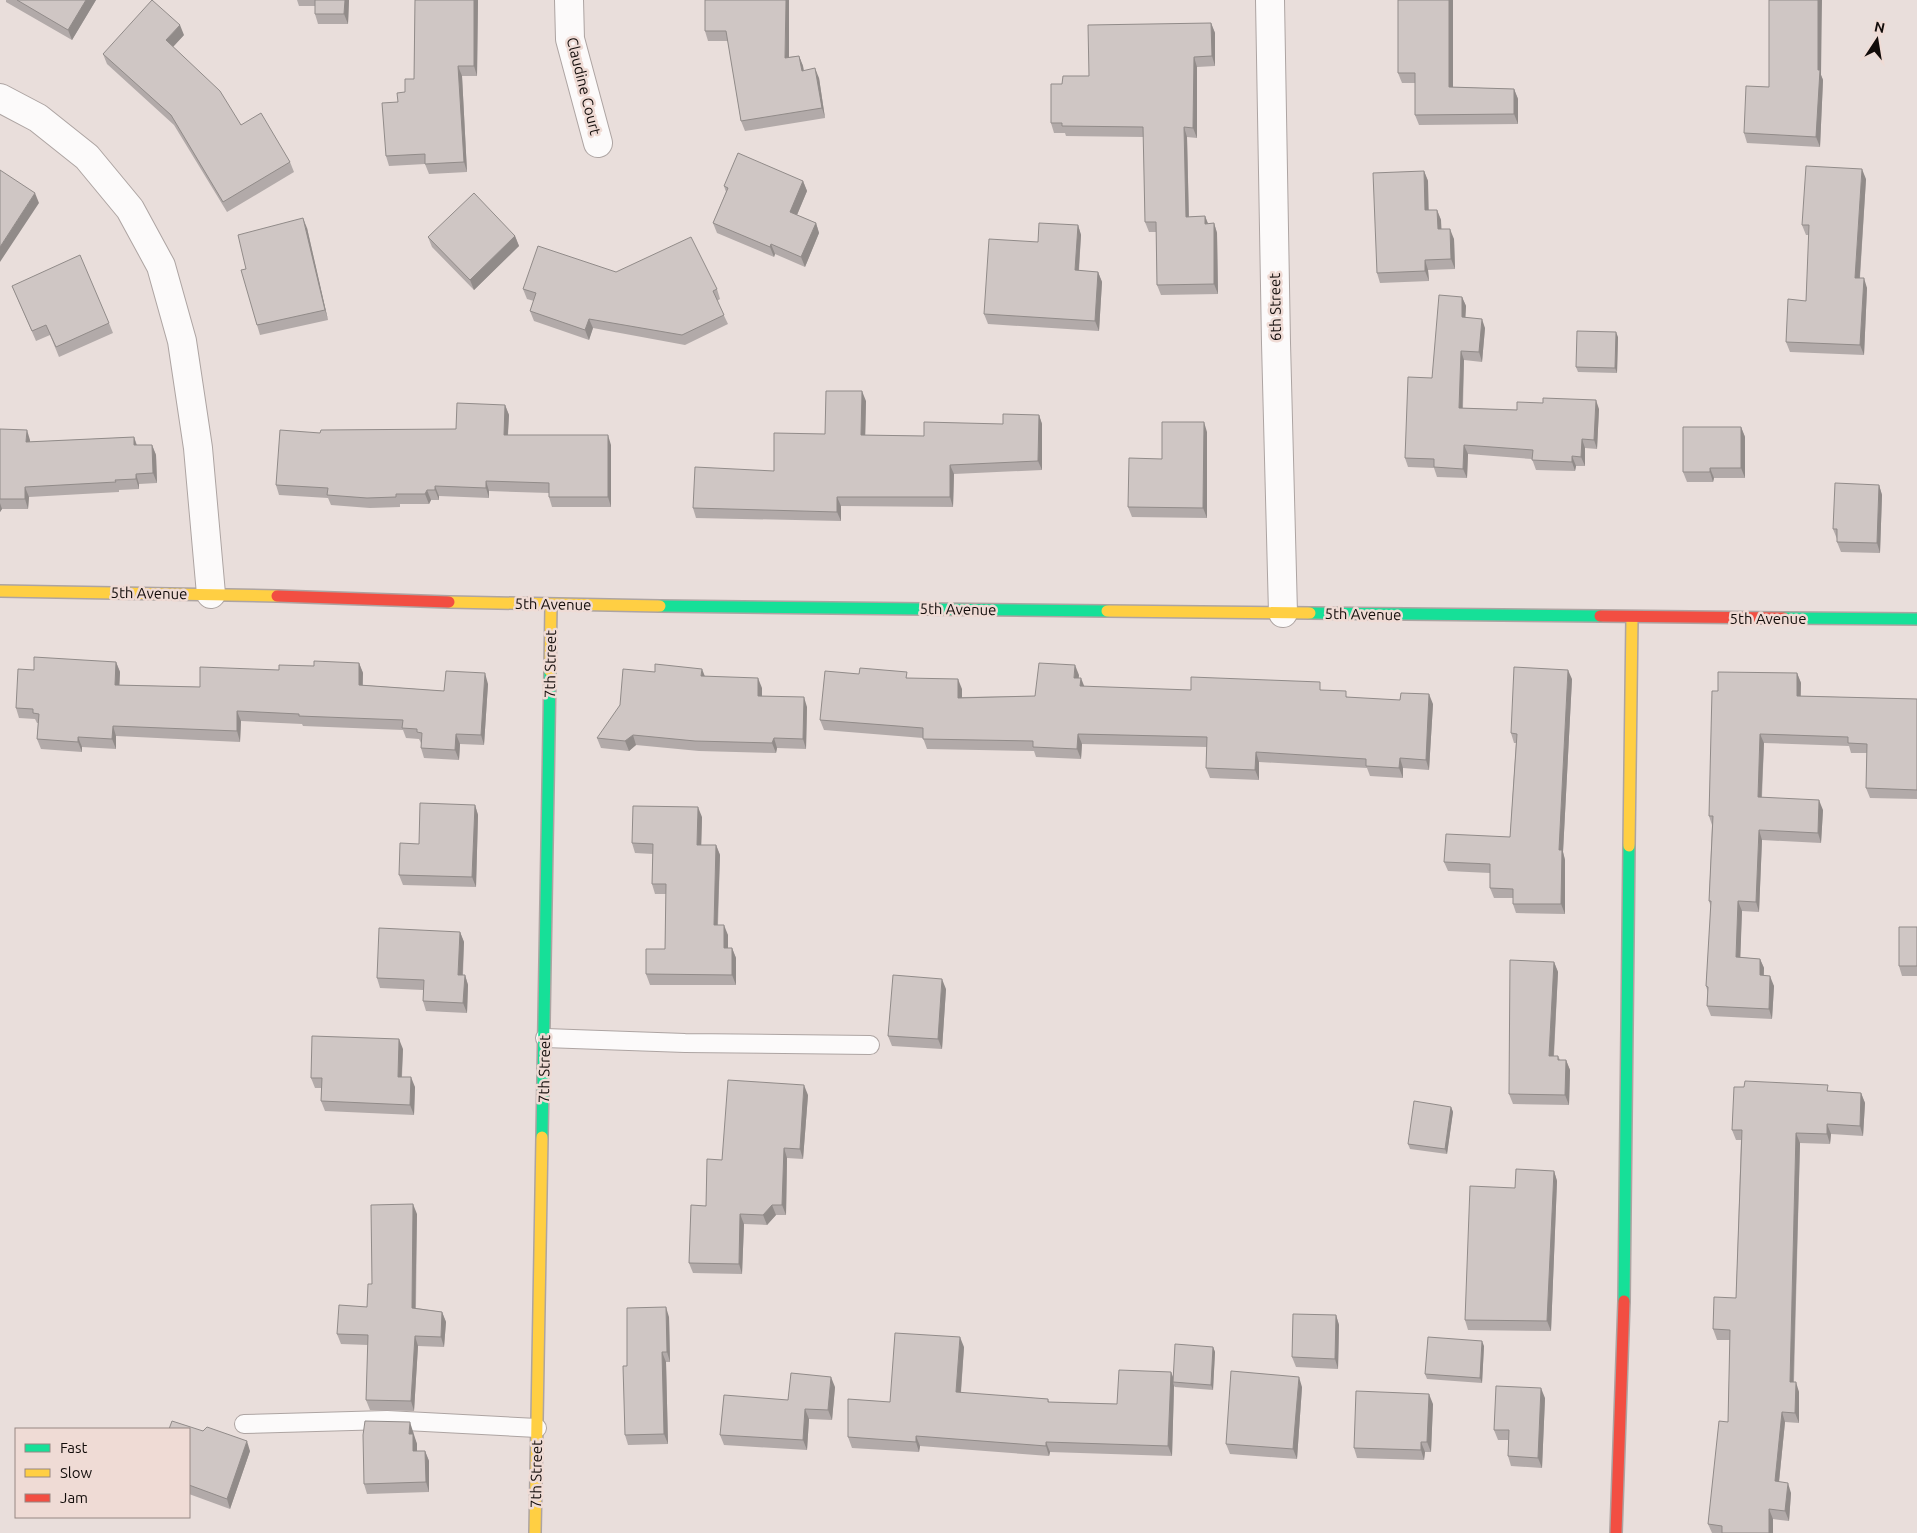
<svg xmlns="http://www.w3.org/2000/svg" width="1917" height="1533" viewBox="0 0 1917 1533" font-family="Ubuntu,sans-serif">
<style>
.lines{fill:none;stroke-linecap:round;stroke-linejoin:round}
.lane-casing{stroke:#ada4a2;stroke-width:20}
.street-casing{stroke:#ada4a2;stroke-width:30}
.fast-casing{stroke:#ada4a2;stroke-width:14}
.slow-casing{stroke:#ada4a2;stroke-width:14}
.jam-casing{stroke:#ada4a2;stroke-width:14}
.lane{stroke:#fcfafa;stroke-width:18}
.street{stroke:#fcfafa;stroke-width:28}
.fast{stroke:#16e098;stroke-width:11}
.slow{stroke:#ffcf43;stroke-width:11}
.jam{stroke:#f24e42;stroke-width:11}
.wall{fill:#b2aaa9}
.shaded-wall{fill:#918b89}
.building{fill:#cfc6c4;stroke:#918b89}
.labels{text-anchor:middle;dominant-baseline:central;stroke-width:5;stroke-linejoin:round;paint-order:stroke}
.street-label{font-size:15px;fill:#120c0a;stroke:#efdbd5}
</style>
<rect width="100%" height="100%" fill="#e9dedb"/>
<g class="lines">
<!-- lane casing -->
<g class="lane-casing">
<path id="lane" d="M545,1038L685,1043L870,1045
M244,1424L387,1420L537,1428"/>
</g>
<!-- street casing -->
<g class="street-casing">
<path id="street" d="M569,0L570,39L598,143
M1270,0L1276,343L1283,613
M0,98L38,118L87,157L130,209L161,266L182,341L198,448L211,594"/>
</g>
<!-- fast casing -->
<g class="fast-casing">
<path id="fast" d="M660,606L1107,611
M1310,613L1600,616
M1784,618L1917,619
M542,1137L550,671
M1624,1301L1629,846"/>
</g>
<!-- slow casing -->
<g class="slow-casing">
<path id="slow" d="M0,591L277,596
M449,602L660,606
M1107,611L1310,613
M550,671L551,605
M1629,846L1632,617
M535,1533L542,1137"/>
</g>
<!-- jam casing -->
<g class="jam-casing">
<path id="jam" d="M277,596L449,602
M1600,616L1784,618
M1616,1533L1624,1301"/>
</g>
<!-- lane -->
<use href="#lane" class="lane"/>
<!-- street -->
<use href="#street" class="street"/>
<!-- fast -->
<use href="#fast" class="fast"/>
<!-- slow -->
<use href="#slow" class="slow"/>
<!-- jam -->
<use href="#jam" class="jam"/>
</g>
<!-- wall -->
<path class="wall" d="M6,0H96L72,40L6,2Z
M297,0H349L348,24H318L315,14V6H299Z
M415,0H478L477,76H462L467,172L429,174L425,164L389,166L386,156L398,102L405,92L414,79Z
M705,0L789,57L799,56L803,66L804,71L819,78L825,118L745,131L741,121L728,41H708L705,31Z
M1398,0H1453V87L1514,89L1518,99V124L1419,125L1415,115V83H1402L1398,73Z
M1211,23L1215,33V66L1197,67V138L1187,137L1189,217L1205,216L1208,224L1214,223L1217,233L1218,294L1161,295L1157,285L1156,232H1149L1145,222L1144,137L1066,136L1065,133H1054L1051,123L1062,84L1089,76Z
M184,35L173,47L241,125L290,162L294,172L227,212L174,125L107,64L103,54Z
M1821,75L1823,80L1820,147L1747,143L1744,133L1769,87Z
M1424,171L1428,181V210H1437L1441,220V229L1454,239L1455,269L1428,270L1429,281L1380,283L1377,273Z
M1866,179L1860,278L1867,288L1864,355L1790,352L1786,342L1806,301L1809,235H1806L1802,225Z
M803,181L807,191L797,215L816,223L819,233L805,267L775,254L774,257L717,233L713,223L726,192L724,186Z
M1078,225L1081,235L1079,271L1098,272L1102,282L1099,331L988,324L984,314L1038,242Z
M307,228L328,320L260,335L257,325L246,269Z
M515,236L519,246L474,290L432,247L428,237Z
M616,272L717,289L720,299L717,301L728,324L685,345L593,328L589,340L534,321L530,311L534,301L527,299L523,289Z
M12,286L109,323L113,333L59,357L50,335L36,341Z
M1462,297L1466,306L1465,317L1485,328L1482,362L1464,360L1463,408L1517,410L1599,409L1597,449L1585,448V466H1576L1575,471L1536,470L1532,459L1468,454L1467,478L1437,477L1434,468L1408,467L1405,458L1432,378Z
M1618,337L1617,373L1578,372L1576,367Z
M866,401L865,435L924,436L1003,424L1039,415L1042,424V470L954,474L953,507L841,506V521L696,518L693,508L774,471L825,434Z
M505,405L509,415L508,435L611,445V507H552L549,497V493L489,491V498L439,496V500H431L429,504H400V507L370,508L331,505L328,498L279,495L276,485L320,433L456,429Z
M1741,427L1745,437V478H1714L1713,482H1687L1683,472Z
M0,429L30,440V442L134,437L137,445H152L156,455L157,483L139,484V489L119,490V492L29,497L28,509H2L0,512Z
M1207,432V518L1132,517L1128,507Z
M1879,485L1882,495L1880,553L1841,552L1837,542V539L1833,529Z
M116,662L120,672L119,685L200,687L279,670L314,666L359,663L363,673V685L444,691L488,684L484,745L460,744L459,760L424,758L421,748V743L419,739L406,738L403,730L303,726L302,724L241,721L240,742L116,736V749L82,747V752L41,749L37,739L38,723H37L35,719L19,718L16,708L34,670Z
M1797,673L1801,683V696L1917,699V799L1870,798L1866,788L1867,753H1851L1849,746L1764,743L1762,797L1823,810L1821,843L1762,840L1759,912L1742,911L1740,957L1760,959L1764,968V976L1774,986L1772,1019L1711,1016L1707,1006L1708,993L1706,986L1711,907L1709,901L1712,825L1709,816L1718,691Z
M859,674L909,678L962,689V697L1035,696L1079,675L1078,678L1084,687L1191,690H1322L1348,697L1433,704L1429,770L1403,768V778L1370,776L1367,768L1259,762V780L1210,778L1206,768L1207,747L1082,744L1081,759L1036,757L1034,751L927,749L923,738L824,730L820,720Z
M705,676L762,688V696L807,707L806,749L777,748L776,753L699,751L636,745L629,751L601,748L597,738Z
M1572,679L1563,852L1565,860V914L1516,913L1513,904V898H1494L1490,888V873L1448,871L1444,862L1510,837L1516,743H1514L1511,733Z
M475,805L478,815L476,887L403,885L399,875L419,844Z
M702,817L701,845H716L720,855L718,925L728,935V948H732L736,958V985H650L646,974L665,949L666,894H655L652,884L653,854L635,853L632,843Z
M1917,927V976H1902L1899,966Z
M460,932L464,942L463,975H465L468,985L467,1013L426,1011L423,1001V990L380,988L377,978Z
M1554,962L1558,972L1554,1056H1558L1560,1060H1566L1570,1070L1569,1105L1513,1104L1509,1094Z
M946,989L942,1049L892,1046L888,1036Z
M403,1049L402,1077L415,1087L414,1115L325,1111L321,1101V1088H315L311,1078Z
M1830,1091L1861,1093L1865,1103L1863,1136L1831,1134L1830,1144L1800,1143L1794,1382L1799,1392V1423L1785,1422L1779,1482L1791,1493L1789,1521L1773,1519V1533H1712L1708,1524L1728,1422L1730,1340H1717L1713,1329L1736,1298L1741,1140H1736L1732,1130Z
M808,1095L803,1159L787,1158L786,1215H776L767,1225L744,1224L742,1274L693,1273L689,1263L706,1206L722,1160Z
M1451,1107L1453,1112L1447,1154L1410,1149L1408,1144Z
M1554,1171L1557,1181L1551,1331L1468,1330L1465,1320L1515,1188Z
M417,1214L416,1308L442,1312L446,1322L444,1347L418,1346L414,1411L370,1410L366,1400L368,1345L341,1344L337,1334L367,1307L372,1284Z
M1336,1315L1339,1325L1338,1369L1296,1367L1292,1357Z
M669,1317L670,1362H666L668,1444L628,1445L625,1435L627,1366Z
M1484,1346L1482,1383L1427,1379L1425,1374Z
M964,1347L961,1393L1048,1399L1049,1402L1117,1404L1171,1372L1173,1378L1213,1347L1215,1352L1213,1390L1175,1387L1174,1386L1172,1456L1050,1452L1049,1456L920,1446L919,1452L852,1448L848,1437L890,1402Z
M835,1387L832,1420L809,1419L807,1450L724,1445L720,1435L788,1400Z
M1302,1387L1297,1459L1230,1454L1226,1444Z
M1545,1398L1542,1468L1511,1466L1508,1456V1440H1498L1494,1430Z
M1433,1404L1431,1452H1425L1424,1460L1357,1458L1354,1448Z
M189,1429L250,1451L230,1509L189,1494Z
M414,1432L413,1434L417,1444V1451H425L429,1461V1492L367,1494L364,1484Z"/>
<!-- shaded-wall -->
<path class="shaded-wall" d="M86,0H96L72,40L68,30Z
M345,0H349L348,24L344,14Z
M474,0H478L477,76L474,66Z
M786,0H789V68L785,58Z
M1449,0H1453V97L1449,87Z
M1818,0H1822L1821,75L1823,80L1820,147L1816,137L1818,70Z
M1211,23L1215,33V66L1212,56Z
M180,25L184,35L170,50L166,40Z
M799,56L803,66L805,81L802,71Z
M1194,57L1197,67V138L1193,128Z
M458,66L462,76L467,172L464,162Z
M815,68L819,78L825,118L822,108Z
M1514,89L1518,99V124L1514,114Z
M1184,127L1187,137L1189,227L1186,217Z
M1862,169L1866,179L1859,288L1855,278Z
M1424,171L1428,181L1429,220L1425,210Z
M803,181L807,191L794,222L790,212Z
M35,193L39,203L0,262V247Z
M1437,210L1441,220L1442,239L1438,229Z
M1205,216L1209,226L1205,224Z
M303,218L307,228L328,320L325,310Z
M816,223L819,233L805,267L801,257Z
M1214,223L1217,233L1218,294L1214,284Z
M1078,225L1081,235L1078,280L1075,270Z
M1450,229L1454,239L1455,269L1451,259Z
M515,236L519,246L474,290L470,280Z
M771,244L775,254L774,257L770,247Z
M1425,260L1428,270L1429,281L1425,271Z
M1098,272L1102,282L1099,331L1095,321Z
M1864,278L1867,288L1864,355L1860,345Z
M1462,297L1466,306L1465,326L1462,317Z
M589,319L593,328L589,340L585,330Z
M1482,319L1485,328L1482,362L1479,352Z
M1616,332L1618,337L1617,373L1615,368Z
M1461,351L1464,360L1462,417L1459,408Z
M862,391L866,401L865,445L861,435Z
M1596,400L1599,409L1597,449L1594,440Z
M505,405L509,415L507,446L504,435Z
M1039,415L1042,424V470L1038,461Z
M1204,422L1207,432V518L1203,508Z
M1741,427L1745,437V478L1741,468Z
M27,430L30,440V452L26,442Z
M608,435L611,445V507L608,497Z
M134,437L137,447L134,445Z
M1582,439L1585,448V466L1581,457Z
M152,445L156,455L157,483L153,473Z
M1464,445L1468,454L1467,478L1463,469Z
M1572,456L1576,466L1575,471L1572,462Z
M950,465L954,474L953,507L950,497Z
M1710,468L1714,478L1713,482L1710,472Z
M136,474L139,484V489L136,479Z
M486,481L489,491V498L486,488Z
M1879,485L1882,495L1880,553L1877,543Z
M435,486L439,496V500L435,490Z
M25,487L29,497L28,509L25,499Z
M427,490L431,500L429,504L425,494Z
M837,497L841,506V521L837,512Z
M0,503L2,509L0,512Z
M116,662L120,672L119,695L115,685Z
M359,663L363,673L362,695L359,685Z
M1075,665L1079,675L1078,688L1074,678Z
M702,669L706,679L701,676Z
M1568,670L1572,679L1563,852L1565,860V914L1561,904L1559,850Z
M485,673L488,684L484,745L481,735Z
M1797,673L1801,683L1800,706L1797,696Z
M758,678L762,688V706L758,696Z
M1081,678L1085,688L1080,686Z
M958,679L962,689V708L958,698Z
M1429,694L1433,704L1429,770L1426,760Z
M804,697L807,707L806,749L803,739Z
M237,711L241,721L240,742L237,731Z
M113,726L116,736V749L112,739Z
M456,734L460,744L459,760L455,750Z
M1078,734L1082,744L1081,759L1077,749Z
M1760,734L1764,743L1761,806L1758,797Z
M633,735L636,745L629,751L625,741Z
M78,737L82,747V752L78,742Z
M774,738L777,748L776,753L772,743Z
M1256,752L1259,762V780L1255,770Z
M1400,758L1403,768V778L1399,768Z
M1819,800L1823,810L1821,843L1818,833Z
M475,805L478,815L476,887L472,877Z
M698,807L702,817L701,855L697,845Z
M1759,830L1762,840L1759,912L1756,902Z
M716,845L720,855L717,935L714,925Z
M1738,901L1742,911L1740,967L1736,957Z
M724,925L728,935V958L724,948Z
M460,932L464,942L462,985L458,975Z
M732,948L736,958V985L732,975Z
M1760,959L1764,968L1763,985L1760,975Z
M1554,962L1558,972L1553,1066L1549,1056Z
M465,975L468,985L467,1013L463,1003Z
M1770,976L1774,986L1772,1019L1769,1009Z
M942,979L946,989L942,1049L938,1039Z
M399,1039L403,1049L401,1087L398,1077Z
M1566,1060L1570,1070L1569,1105L1565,1095Z
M411,1077L415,1087L414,1115L410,1105Z
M804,1085L808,1095L803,1159L800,1149Z
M1861,1093L1865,1103L1863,1136L1860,1126Z
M1451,1107L1453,1112L1447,1154L1445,1149Z
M1827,1124L1831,1134L1830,1144L1827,1134Z
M1796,1133L1800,1143L1793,1392L1790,1382Z
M784,1148L787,1158L786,1215L782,1205Z
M1554,1171L1557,1181L1551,1331L1547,1321Z
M413,1204L417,1214L415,1318L412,1308Z
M772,1205L776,1215L767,1225L763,1215Z
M740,1214L744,1224L742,1274L739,1264Z
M666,1307L669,1317L670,1362L667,1352Z
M442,1312L446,1322L444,1347L441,1337Z
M1336,1315L1339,1325L1338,1369L1335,1359Z
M415,1336L418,1346L414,1411L411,1401Z
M960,1337L964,1347L960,1402L956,1392Z
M1482,1341L1484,1346L1482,1383L1480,1378Z
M1213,1347L1215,1352L1213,1390L1211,1385Z
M662,1352L666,1362L668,1444L664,1434Z
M1171,1372L1175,1382H1173L1174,1386L1172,1456L1168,1446Z
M831,1377L835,1387L832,1420L828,1410Z
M1299,1377L1302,1387L1297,1459L1293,1449Z
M1796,1382L1799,1392V1423L1795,1413Z
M1541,1388L1545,1398L1542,1468L1538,1458Z
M1429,1394L1433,1404L1431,1452L1427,1442Z
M805,1409L809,1419L807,1450L803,1440Z
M1782,1412L1785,1422L1778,1491L1775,1481Z
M410,1422L417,1444V1461L413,1451L409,1434Z
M916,1436L920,1446L919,1452L916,1442Z
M247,1441L250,1451L230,1509L227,1499Z
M1046,1442L1050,1452L1049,1456L1046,1446Z
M1421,1442L1425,1452L1424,1460L1421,1450Z
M425,1451L429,1461V1492L426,1482Z
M1788,1483L1791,1493L1789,1521L1785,1511Z
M1769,1509L1773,1519V1533H1769Z"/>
<!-- building -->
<path class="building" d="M17,0H86L68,30Z
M152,0L180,25L166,40L220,91L241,125L261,113L290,162L223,202L171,115L103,54Z
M315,0H345L344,14H315Z
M415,0H474V66H458L464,162L425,164V154L386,156L382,103L398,102L397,93L405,92V79H414Z
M705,0H786L785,58L799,56L802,71L815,68L822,108L741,121L726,31H705Z
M1398,0H1449V87L1514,89V114L1415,115V73H1398Z
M1769,0H1818V70H1820L1816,137L1744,133L1746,86L1769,87Z
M1211,23L1212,56L1194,57L1193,128L1184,127L1186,217L1205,216V224L1214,223V284L1157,285L1156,222H1145L1143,127L1062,126V123H1051V84H1062L1063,76H1089L1088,25Z
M738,153L803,181L790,212L816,223L801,257L771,244L770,247L713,223L728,188L724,186Z
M1806,166L1862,169L1855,278H1864L1860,345L1786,342L1788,299L1806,301L1809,225H1802Z
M0,170L35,193L0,247Z
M1424,171L1425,210H1437L1438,229H1450L1451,259L1425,260V271L1377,273L1373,173Z
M474,193L515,236L470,280L428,237Z
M303,218L325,310L257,325L241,270L246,269L238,235Z
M1039,223L1078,225L1075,270L1098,272L1095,321L984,314L989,239L1038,242Z
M691,237L717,289L713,291L724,315L682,335L589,319L585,330L530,311L536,293L523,289L538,246L616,272Z
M80,255L109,323L56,347L46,325L32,331L12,286Z
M1439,295L1462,297V317L1482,319L1479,352L1461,351L1459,408L1517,410V402L1543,403V398L1596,400L1594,440L1582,439L1581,457L1572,456V462L1532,460L1533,450L1464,445L1463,469L1434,467V459L1405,458L1408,377L1432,378Z
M1577,331L1616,332L1615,368L1576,367Z
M826,391H862L861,435L924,436V422L1003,424V414L1039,415L1038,461L950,465V497H837V512L693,508L695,467L774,471V433L825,434Z
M457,403L505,405L504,435H608V497H549V483L486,481V488L435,486V490H427L425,494H396V497L367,498L327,495L328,488L276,485L280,430L320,433L321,430L456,429Z
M1162,422H1204L1203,508L1128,507L1129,458L1162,459Z
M1683,427H1741V468H1710V472H1683Z
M0,429L27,430L26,442L134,437V445H152L153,473L136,474V479L115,480L116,482L25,487V499H0Z
M1835,483L1879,485L1877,543L1837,542V529H1833Z
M34,657L116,662L115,685L200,687V667L279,670V665L314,666V661L359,663V685L444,691L446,671L485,673L481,735L456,734L455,750L421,748L422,733L417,732V729L402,728L403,720L299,716V714L237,711V731L113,726L112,739L78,737V742L37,739L39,714L33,713V709L16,708L18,669L34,670Z
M1039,663L1075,665L1074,678H1081L1080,686L1191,690V677L1320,682V690L1346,691V697L1400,700L1401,693L1429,694L1426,760L1400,758L1399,768L1366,766V759L1256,752L1255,770L1206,768L1207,737L1078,734L1077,749L1033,747V741L923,739V728L820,720L825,671L859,674L860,668L907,672L906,678L958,679V698L1035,696Z
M655,664L702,669L701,676L758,678V696L804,697L803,739L774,738L772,743L695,741L633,735L625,741L597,738L620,705L623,669L655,672Z
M1514,667L1568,670L1559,850H1562L1561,904H1513V889L1490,888V864L1444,862L1446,834L1510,837L1517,734L1511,733Z
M1718,672L1797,673V696L1917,699V790L1866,788L1867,744L1848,743V737L1760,734L1758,797L1819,800L1818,833L1759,830L1756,902L1738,901L1736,957L1760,959V975L1770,976L1769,1009L1707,1006L1708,987L1706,986L1711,901H1709L1713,816H1709L1712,691H1718Z
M420,803L475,805L472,877L399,875L400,843L419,844Z
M633,806L698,807L697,845H716L714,925H724V948H732V975L646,974V949H665L666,884H652L653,844L632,843Z
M1899,927H1917V966H1899Z
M379,928L460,932L458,975H465L463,1003L423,1001L424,980L377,978Z
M1510,960L1554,962L1549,1056H1558V1060H1566L1565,1095L1509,1094Z
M893,975L942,979L938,1039L888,1036Z
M312,1036L399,1039L398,1077H411L410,1105L321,1101L322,1078H311Z
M728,1080L804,1085L800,1149L784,1148L782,1205H772L763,1215L740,1214L739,1264L689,1263L691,1205L706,1206L707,1159L722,1160Z
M1745,1081L1828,1085L1827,1091L1861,1093L1860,1126L1827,1124V1134L1796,1133L1790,1382H1796L1795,1413L1782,1412L1775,1481L1788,1483L1785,1511L1769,1509V1533H1722V1526L1708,1524L1719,1421L1728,1422L1730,1330L1713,1329L1714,1297L1736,1298L1742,1130H1732L1734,1087H1744Z
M1414,1101L1451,1107L1445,1149L1408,1144Z
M1516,1169L1554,1171L1547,1321L1465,1320L1470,1186L1515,1188Z
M413,1204L412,1308L442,1312L441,1337L415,1336L411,1401L366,1400L368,1335L337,1334L339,1305L367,1307L368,1284H372L371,1205Z
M666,1307L667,1352H662L664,1434L625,1435L623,1366H627V1308Z
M1293,1314L1336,1315L1335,1359L1292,1357Z
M895,1333L960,1337L956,1392L1048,1399V1402L1117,1404L1119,1370L1171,1372L1168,1446L1046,1442V1446L916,1436V1442L848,1437V1399L890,1402Z
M1428,1337L1482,1341L1480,1378L1425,1374Z
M1175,1344L1213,1347L1211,1385L1173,1382Z
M1231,1371L1299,1377L1293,1449L1226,1444Z
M791,1373L831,1377L828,1410L805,1409L803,1440L720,1435L724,1395L788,1400Z
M1496,1386L1541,1388L1538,1458L1508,1456L1509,1430H1494Z
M1356,1391L1429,1394L1427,1442H1421V1450L1354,1448Z
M172,1421L203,1431L207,1427L247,1441L227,1499L189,1485V1429H169Z
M365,1421L410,1422L409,1434H413V1451H425L426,1482L364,1484L363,1435Z"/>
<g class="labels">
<!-- street labels -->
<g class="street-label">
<text transform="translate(584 86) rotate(76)">Claudine Court</text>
<text transform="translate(1275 307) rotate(-91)">6th Street</text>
<text transform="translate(149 593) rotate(1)">5th Avenue</text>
<text transform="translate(553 604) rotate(1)">5th Avenue</text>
<text transform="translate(958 609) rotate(1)">5th Avenue</text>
<text transform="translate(1363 614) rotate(1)">5th Avenue</text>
<text x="1768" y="618">5th Avenue</text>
<text transform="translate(550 664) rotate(-89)">7th Street</text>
<text transform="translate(544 1069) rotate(-89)">7th Street</text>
<text transform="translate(536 1474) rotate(-89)">7th Street</text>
</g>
</g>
<!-- legend -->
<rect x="15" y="1428" width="175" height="90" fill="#efdbd5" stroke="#978884"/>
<rect x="25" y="1444" width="25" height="8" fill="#16e098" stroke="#978884"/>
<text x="60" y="1453" font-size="15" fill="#120c0a">Fast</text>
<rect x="25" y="1469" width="25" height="8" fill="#ffcf43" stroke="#978884"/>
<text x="60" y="1478" font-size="15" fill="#120c0a">Slow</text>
<rect x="25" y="1494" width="25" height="8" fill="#f24e42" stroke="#978884"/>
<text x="60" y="1503" font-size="15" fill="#120c0a">Jam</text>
<!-- north arrow -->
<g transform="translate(1877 40) rotate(12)" stroke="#efdbd5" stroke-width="4" paint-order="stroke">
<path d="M0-4L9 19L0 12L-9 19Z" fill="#120c0a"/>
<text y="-8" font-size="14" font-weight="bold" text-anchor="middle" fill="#120c0a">N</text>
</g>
</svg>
